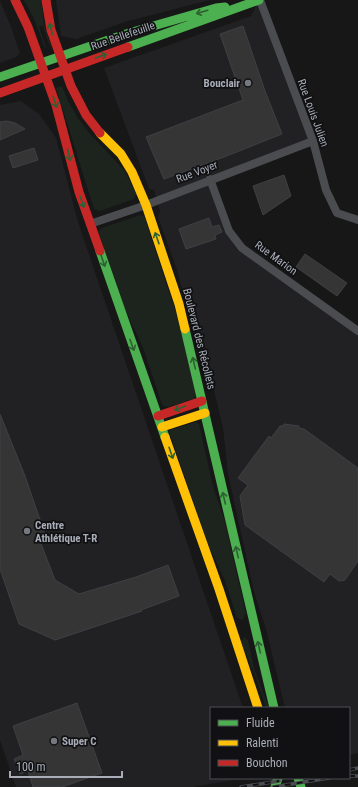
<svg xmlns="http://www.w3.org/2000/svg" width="358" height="787" viewBox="0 0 358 787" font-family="'Roboto Condensed',sans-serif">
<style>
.built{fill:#212123}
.green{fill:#1d241e}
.building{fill:#353536;stroke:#3f4043}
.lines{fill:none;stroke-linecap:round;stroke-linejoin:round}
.street{stroke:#4b4c50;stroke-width:8}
.fast{stroke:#4caf50;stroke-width:9}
.slow{stroke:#ffc107;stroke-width:9}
.jam{stroke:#c62828;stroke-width:9}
.rail-casing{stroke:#4b4c4f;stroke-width:3.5}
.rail{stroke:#111113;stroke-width:2;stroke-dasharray:6;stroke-linecap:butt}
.oneway{stroke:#2e6032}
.poi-dot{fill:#757880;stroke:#111113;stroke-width:1.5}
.labels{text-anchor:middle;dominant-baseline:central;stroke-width:3.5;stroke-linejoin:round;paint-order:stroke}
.street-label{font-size:11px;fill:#a8adb8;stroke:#111113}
.poi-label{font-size:11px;font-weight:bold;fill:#a8adb8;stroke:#111113;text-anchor:start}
</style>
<rect width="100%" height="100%" fill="#171717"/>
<!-- built -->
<path class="built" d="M56,0H210L128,21L76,39L61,36Z
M259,0L313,141L210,179L229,231L247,251L358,331V753L349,755V708H285L266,629L254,592L228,474L223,428L214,390L216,383L203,367L177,270L158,217L160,211L154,190L149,189L104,68L251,16Z
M0,1L12,29L20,53L16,57L0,63Z
M21,101L39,114L56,138L78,222L243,708H211V778H245L193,787H16L0,740V105Z"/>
<!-- green -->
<path class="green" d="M24,0H41L44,25L51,46L50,47L43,26H39L46,48H45L34,19Z
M62,86L68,101L79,120L90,134L124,170L137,195H135L134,199L100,211L94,209L56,88Z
M140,215L144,216L179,322L196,396L193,399L168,407L164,406L162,404L143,348L124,307L98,231L102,228Z
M196,422L199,424L213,486L225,522L246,614L244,615V618L242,620L237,618L225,581L208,544L169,431L170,430Z
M244,637L248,640L254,668L269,708H266L257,680L241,642Z"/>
<!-- building -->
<path class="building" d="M243,26L265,91L282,134L224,157L164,179L146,137L243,100L220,34Z
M7,121L15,123L25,129L0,140V122Z
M34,148L38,160L13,168L9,156Z
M284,175L291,196L263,215L253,186Z
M209,218L212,227L219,225L222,232L215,235L216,239L186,249L179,229Z
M305,254L347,283L337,296L296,267Z
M0,414L25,476L45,534L38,536L55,580L79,594L136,577L168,565L179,596L141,610L142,611L55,640L19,624L0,569Z
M284,424L299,426V428L304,429L358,468V561L345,580L339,581L330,574L324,582L245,525L240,496L248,485L238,478L269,436L271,438L280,426H284Z
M77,703L102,773L62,787H33L28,771L20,774L14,759L23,755L13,726Z"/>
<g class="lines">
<!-- street -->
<path class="street" d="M260,0L313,141L326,190L337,213L358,220
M210,179L229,231L242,248L358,331
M90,224L146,205L313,141"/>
<!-- fast -->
<path class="fast" d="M128,47L259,0
M0,77L129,33L216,8L225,7
M100,251L165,437
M185,329L274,708
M298,778L301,787
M275,787L278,778"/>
<!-- slow -->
<path class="slow" d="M100,133L121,154L132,172L146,205L179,304L185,329
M162,427L205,413
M165,437L219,589L258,708"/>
<!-- jam -->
<path class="jam" d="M15,0L28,27L56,105L79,192L100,251
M46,0L51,30L71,86L86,115L100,133
M0,93L128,47
M158,416L202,401"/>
<!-- rail casing -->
<g class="rail-casing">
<path id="rail" d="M349,770L358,768
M349,776H358
M241,787L279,781
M273,787L329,778"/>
</g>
<!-- rail -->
<use href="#rail" class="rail"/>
</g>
<!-- one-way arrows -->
<defs><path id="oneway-shaft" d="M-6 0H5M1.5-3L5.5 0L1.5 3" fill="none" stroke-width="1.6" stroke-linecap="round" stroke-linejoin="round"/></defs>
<g class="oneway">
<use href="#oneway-shaft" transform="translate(202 12) rotate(164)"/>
<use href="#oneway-shaft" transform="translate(51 29) rotate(-106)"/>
<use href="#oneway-shaft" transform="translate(101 56) rotate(-19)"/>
<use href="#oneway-shaft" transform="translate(55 102) rotate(72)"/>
<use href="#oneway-shaft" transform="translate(69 155) rotate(78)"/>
<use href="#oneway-shaft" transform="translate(82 202) rotate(71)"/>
<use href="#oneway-shaft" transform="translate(157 238) rotate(-109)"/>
<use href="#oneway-shaft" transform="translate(103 261) rotate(71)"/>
<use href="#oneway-shaft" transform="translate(132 345) rotate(70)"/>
<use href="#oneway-shaft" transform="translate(194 363) rotate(-103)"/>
<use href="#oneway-shaft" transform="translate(180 408) rotate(160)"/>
<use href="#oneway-shaft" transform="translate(171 453) rotate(71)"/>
<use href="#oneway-shaft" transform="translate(224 498) rotate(-103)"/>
<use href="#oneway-shaft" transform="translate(237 552) rotate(-103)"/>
<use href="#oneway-shaft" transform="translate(259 647) rotate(-103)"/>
</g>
<!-- markers -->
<g class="poi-dot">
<circle cx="248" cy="83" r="4"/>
<circle cx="27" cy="531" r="4"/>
<circle cx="54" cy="741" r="4"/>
</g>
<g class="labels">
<!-- street labels -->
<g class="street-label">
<text transform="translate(123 36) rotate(-19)">Rue Bellefeuille</text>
<text transform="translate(313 113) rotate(70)">Rue Louis Julien</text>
<text transform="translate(197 172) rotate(-21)">Rue Voyer</text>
<text transform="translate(276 258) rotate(36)">Rue Marion</text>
<text transform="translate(199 339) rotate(76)">Boulevard des Récollets</text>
</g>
<!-- poi labels -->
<g class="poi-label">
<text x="240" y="83" text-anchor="end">Bouclair</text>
<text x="35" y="525">Centre<tspan x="35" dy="13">Athlétique T-R</tspan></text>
<text x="62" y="741">Super C</text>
</g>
</g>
<!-- legend -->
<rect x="210" y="707" width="140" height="72" fill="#111113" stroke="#4d4f55"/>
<rect x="218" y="720" width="20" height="6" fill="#4caf50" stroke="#4d4f55"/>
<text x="246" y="727" font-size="12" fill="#a8adb8">Fluide</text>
<rect x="218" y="740" width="20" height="6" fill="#ffc107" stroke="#4d4f55"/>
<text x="246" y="747" font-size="12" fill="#a8adb8">Ralenti</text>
<rect x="218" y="760" width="20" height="6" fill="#c62828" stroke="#4d4f55"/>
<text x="246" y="767" font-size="12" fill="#a8adb8">Bouchon</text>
<!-- scale -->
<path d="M10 771v6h112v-6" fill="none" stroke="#a8adb8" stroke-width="2"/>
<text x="16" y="771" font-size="12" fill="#a8adb8" stroke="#111113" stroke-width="3" paint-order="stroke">100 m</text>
</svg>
